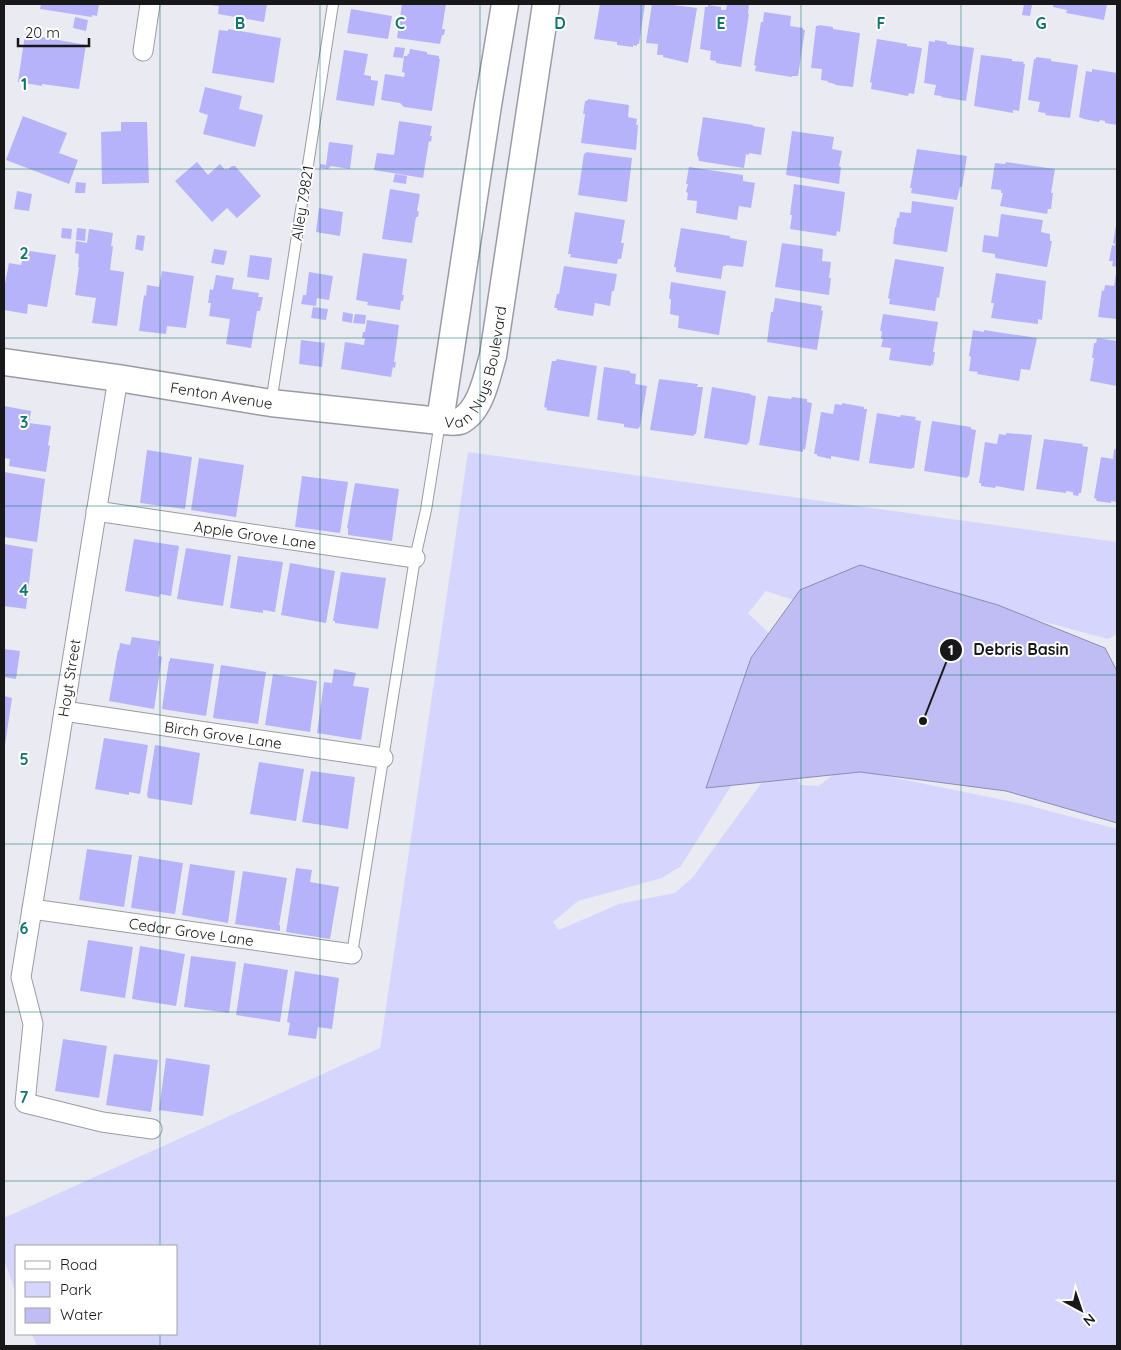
<svg xmlns="http://www.w3.org/2000/svg" width="1121" height="1350" viewBox="0 0 1121 1350" font-family="Quicksand,sans-serif">
<style>
.green{fill:#d6d5fe}
.water{fill:#bfbdf3;stroke:#8d8cb2}
.building{fill:#b7b3fa}
.lines{fill:none;stroke-linecap:round;stroke-linejoin:round}
.lane-casing{stroke:#9b9ba3;stroke-width:12}
.street-casing{stroke:#9b9ba3;stroke-width:21}
.secondary-casing{stroke:#9b9ba3;stroke-width:29}
.lane{stroke:#fff;stroke-width:10}
.street{stroke:#fff;stroke-width:19}
.secondary{stroke:#fff;stroke-width:26}
.grid{fill:none;stroke:#0f766e;stroke-width:1;stroke-opacity:0.55}
.labels{text-anchor:middle;dominant-baseline:central;stroke-width:4;stroke-linejoin:round;paint-order:stroke}
.street-label{font-size:15px;fill:#18181a;stroke:#fff}
.grid-label{font-size:16px;text-anchor:middle;font-weight:bold;fill:#0f766e;stroke:#fff;stroke-width:4;stroke-linejoin:round;paint-order:stroke}
.leader{fill:none;stroke:#18181a;stroke-width:2}
.callout-dot{fill:#18181a;stroke:#fff;stroke-width:2}
.mark-label{font-size:15px;text-anchor:middle;font-weight:bold;fill:#fff}
.callout-label{font-size:16px;text-anchor:middle;font-weight:bold;fill:#18181a;stroke:#fff;stroke-width:4;stroke-linejoin:round;paint-order:stroke}
</style>
<rect width="100%" height="100%" fill="#eaeaf2"/>
<!-- green -->
<path class="green" d="M468,452L1117,542V634L1108,639L886,579L818,608L766,591L748,613L805,668L681,866L662,878L578,901L553,922L559,930L619,904L675,893L693,877L784,752L801,785L819,786L842,767L1023,804L1117,829V1346H37L32,1334H176V1246H16V1293L4,1260V1218L380,1048Z"/>
<!-- water -->
<path class="water" d="M860,565L998,605L1105,648L1117,671V823L1006,791L860,772L706,788L751,658L800,590Z"/>
<!-- building -->
<path class="building" d="M41,4H99L97,16L92,15V17L40,9Z
M211,4H267L264,22L218,14L219,6L211,5Z
M402,4H446L442,29H445L444,35H442L440,44L397,38Z
M600,4H645L639,44H637V46L633,45V47L617,45V42L594,39Z
M652,4H665L697,8L688,63L663,57V55H657L658,44L646,43Z
M727,4H749L748,14H749L741,67L716,63V61L710,60L711,51L700,49L705,7H708V5L721,7V10H726Z
M1024,4L1032,5L1030,16L1022,15Z
M1053,4H1107L1104,20L1066,13L1067,10L1053,7Z
M351,9L392,16L388,39L347,33Z
M764,12L791,16L790,26L803,28V30H805L798,76H792V77L755,71L756,66L754,65L761,22H763Z
M75,17L88,20L86,31L73,28Z
M819,25L833,27V29L860,33L853,87L835,85V84L827,82L828,81L821,80L822,69L811,68L816,26H818Z
M228,29L281,38L274,83L212,73L219,30L228,31Z
M25,34L86,45L79,89L42,84V86L18,82Z
M877,39L907,44V46L922,48L914,94L909,93L908,96L871,89L872,83L870,82Z
M935,40L947,42V44L974,48L966,101L941,97L942,96L934,95L936,85L924,83L929,41L935,42Z
M395,47L405,48L403,58L393,57Z
M410,49L427,52V54L439,56V59H440L432,111L404,107L400,103L381,100L385,74L404,77L405,73L402,72L404,56H407L408,54H409Z
M344,50L368,54L364,75L371,76V80L378,81L374,106L336,100Z
M981,55L1012,59V61L1024,62L1023,64H1025L1019,111L1013,110V113L974,106Z
M1036,57L1051,59V61L1078,65L1070,118L1045,115L1046,113L1038,112L1040,102L1028,100L1034,59H1036Z
M1092,69L1117,73V125L1105,123V121L1100,120L1099,122L1084,119L1079,117L1086,71L1092,72Z
M205,87L242,96L239,109L263,115L255,147L203,134L208,115L199,112Z
M588,99L629,105L628,117L637,119L636,125H638L636,150L581,143L585,114H583L585,101H587Z
M23,116L67,133L59,153L78,160L69,184L6,160Z
M703,117L753,125V126L765,128L761,155L749,153V155L746,154L744,168L699,161L698,156H697Z
M399,121L432,126L430,136H432L431,142L429,141L423,178L374,170L377,153L394,155Z
M121,122H147L149,183L102,184L101,132L121,131Z
M792,131L834,137L832,149L842,151L839,166L841,167L839,184L786,175Z
M329,142L353,145L350,169L331,166L328,169L320,168V164L326,165Z
M917,149L967,156L962,187H960L957,200L911,193L912,188H910Z
M586,152L632,158L627,202L578,195L584,153L586,154Z
M197,162L208,175L220,164L225,170L226,168L227,170L232,166H235L261,196L237,218L227,208L212,222L175,181Z
M1006,162L1055,169L1051,193H1053L1051,209H1048L1047,214L1000,206L1003,193H1001V190L991,189L995,163L1005,164Z
M689,167L743,175V181L755,183L751,208L739,206L737,220L696,213L697,201L687,200L688,193L686,192L688,184H686Z
M395,174L407,176L406,184L393,182Z
M76,182L86,183L85,193H75Z
M794,184L845,192L840,232L837,231L836,236L790,229L792,215H790Z
M390,189L420,194L417,211H419L418,217H416L412,243L382,239Z
M17,191L32,194L29,211L14,209Z
M912,201L954,207L947,252L893,244L895,227H896L897,218H899L900,212L911,213Z
M319,208L343,212L340,236L316,232Z
M575,212L625,220L621,243H624L621,259H618L617,264L570,257L571,254H568Z
M1001,214L1043,220L1041,232L1050,234V241H1052L1047,267L995,258V254L982,252L984,235L998,237Z
M1116,225H1117V267L1112,266L1113,261H1109L1112,245L1115,246V244L1113,243Z
M62,228L72,229L71,239L61,238Z
M77,228L86,229L85,241L76,240Z
M681,228L730,236V238L747,241L743,267L726,265V266H723L721,279L676,272V267H674Z
M89,229L113,233L111,246H113L110,270L124,272L117,326L92,323L96,298L75,295L79,267H78L79,254L75,253L76,241L87,243Z
M137,235L145,236L143,251L135,249Z
M782,243L823,249L822,261L831,262L829,278H831L829,295L775,287Z
M214,249L227,251L224,265L211,263Z
M24,250L56,255L47,307L28,304L27,314L4,310V288L9,263L21,265Z
M363,253L407,259L402,295H404L403,301H401L400,310L367,305L368,302L356,300Z
M250,255L272,258L269,280L247,277Z
M895,259L944,267L939,298L937,297L935,311L889,304L890,299L888,298Z
M564,266L617,274L614,291H612L610,306L595,303L593,316L557,310V308H554L557,294H559Z
M162,271L194,276L186,328L167,326L166,334L139,331L144,295L146,296L147,285L159,287Z
M309,272L333,276L329,300L317,298L316,306L301,304L303,295H306Z
M996,273L1046,281L1042,320L1038,319V324L991,318L994,303H991Z
M1116,274H1117V319L1098,317L1102,290L1104,291L1105,285L1114,286Z
M216,275L234,278L232,289L259,293L258,297H263L260,311H257L251,348L226,344L230,319L209,316L211,303H208L210,289L213,290Z
M671,282L726,291L719,335L678,328L679,316L670,314L671,299H669Z
M775,298L822,306L821,310L823,311L817,350L767,342L771,312H773Z
M313,307L328,309L326,320L311,318Z
M343,312L353,314L352,323L342,321Z
M355,314L366,315L365,324L353,323Z
M883,314L938,322L933,352H935L933,365L931,364V366L889,360L891,348L881,347L883,339H881L882,331H880Z
M367,320L399,325L394,362H396L395,368L393,367L391,377L341,369L345,342L364,345L365,338H362L363,332H365Z
M973,330L984,332V330L1037,338L1030,370L1021,369L1019,381L977,374L978,372L969,371L971,357L969,356Z
M1097,338L1117,341V386L1090,381L1094,358H1092L1094,343H1096Z
M301,340L325,343L322,367L299,364Z
M557,359L597,366L589,417L546,410L547,408L544,407L552,361H556Z
M604,367L630,371V373L636,374L635,384L647,386L640,427H639L638,429L624,427V424L597,420Z
M659,379L698,384L697,387H703L696,434H694V436L650,430Z
M712,387L751,394V395L756,396L749,443L748,442L747,445L704,438Z
M768,396L791,399L792,397L807,399V402L812,403L805,450L803,449V452L759,445Z
M842,403L864,407V409H867L859,461L831,456V459L817,456V454H814L821,412L833,414L835,404L842,405Z
M4,406L31,411L29,423L51,426L48,445L50,446L46,472L9,466L10,459L4,458Z
M877,413L900,417L901,415L916,417L915,420L921,421L914,468H912L911,469L869,463Z
M932,421L971,427V429L976,430L969,476H968L967,478L924,471Z
M1006,433L1032,435L1024,491L996,486L995,488L981,486V483H979L985,442L997,444L999,434L1006,435Z
M1044,439L1083,444L1082,446L1088,447L1081,493H1079L1078,496L1073,495V492L1066,491V493L1036,489Z
M1114,449L1117,450V502L1111,501V503L1096,501L1097,499L1094,498L1101,457L1113,459Z
M147,450L192,457L185,509L140,503Z
M199,458L244,465L236,517L191,510Z
M4,472L45,479L37,542L4,537Z
M302,476L348,482L340,533L295,527Z
M355,483L399,489L392,541L348,535V528H347Z
M134,539L179,546L171,596L160,594L159,597L125,591Z
M4,544L33,549L26,609L4,606Z
M186,548L231,555L223,606L177,599Z
M238,556L283,562L275,612L263,610V613L230,608Z
M290,563L335,571L326,623L281,615Z
M341,572L386,578L378,629L335,623V621H333Z
M132,637L160,641L158,656L162,657L154,709L109,701L118,650H119L120,643L130,645Z
M4,649L20,651L16,679L4,677Z
M170,658L214,664L206,716L162,709L169,661H170Z
M221,665L266,672L258,724L213,718Z
M334,669L356,673L353,686L369,688L361,740L317,733L324,682L332,683Z
M273,674L317,681L310,732L265,725Z
M4,696L12,698L5,745H4Z
M104,738L148,745L140,794L129,792V795L95,789Z
M155,745L200,753L192,805L148,798L147,795Z
M259,762L304,769L296,821L250,814Z
M311,771L355,777L348,829L302,822Z
M87,849L132,855L124,907L79,900Z
M139,856L183,863L175,914L131,908Z
M190,864L235,871L228,923L182,915Z
M296,868L312,870L310,882L339,887L330,939L286,932Z
M243,871L287,878L279,925H280V931L235,924Z
M88,940L133,947L125,998L80,991Z
M140,946L185,954L176,1006L132,999Z
M191,956L236,962L229,1013L184,1007Z
M244,963L288,970L280,1022L236,1015Z
M295,971L339,978L332,1029L318,1027L316,1039L288,1035L290,1023L287,1022Z
M63,1039L107,1046L99,1098L55,1091Z
M114,1054L158,1060L151,1112L106,1105Z
M166,1058L210,1065L203,1116L159,1110Z"/>
<g class="lines">
<!-- lane casing -->
<g class="lane-casing">
<path id="lane" d="M271,403L333,4
M352,954L415,558L426,510L440,422"/>
</g>
<!-- street casing -->
<g class="street-casing">
<g id="street">
<path d="M143,51L150,4"/>
<path d="M118,378L21,977L33,1024L25,1103L102,1122L152,1129"/>
<path id="s1" d="M96,511L415,558"/>
<path id="s2" d="M64,711L383,758"/>
<path id="s3" d="M32,909L352,954"/>
</g>
</g>
<!-- secondary casing -->
<g class="secondary-casing">
<g id="secondary">
<path id="s4" d="M4,362L118,378L271,403L440,421C446,421 454,423 460,421C481,411 487,376 493,356L546,4"/>
<path d="M440,421L488,105L505,4"/>
</g>
</g>
<!-- lane -->
<use href="#lane" class="lane"/>
<!-- street -->
<use href="#street" class="street"/>
<!-- secondary -->
<use href="#secondary" class="secondary"/>
</g>
<!-- grid -->
<path class="grid" d="M160,4V1246M320,4V1346M480,4V1346M641,4V1346M801,4V1346M961,4V1346M4,169H1117M4,338H1117M4,506H1117M4,675H1117M4,844H1117M4,1012H1117M4,1181H1117M160,1334V1346"/>
<g class="labels">
<!-- street labels -->
<g class="street-label">
<text transform="translate(302 203) rotate(-81)">Alley 79821</text>
<text stroke="none"><textPath href="#s4" startOffset="515">Van Nuys Boulevard</textPath></text>
<text stroke="none"><textPath href="#s4" startOffset="220">Fenton Avenue</textPath></text>
<text stroke="none"><textPath href="#s1" startOffset="161">Apple Grove Lane</textPath></text>
<text transform="translate(69 678) rotate(-81)">Hoyt Street</text>
<text stroke="none"><textPath href="#s2" startOffset="161">Birch Grove Lane</textPath></text>
<text stroke="none"><textPath href="#s3" startOffset="161">Cedar Grove Lane</textPath></text>
</g>
</g>
<g class="grid-label">
<text x="240" y="29">B</text>
<text x="400" y="29">C</text>
<text x="560" y="29">D</text>
<text x="721" y="29">E</text>
<text x="881" y="29">F</text>
<text x="1041" y="29">G</text>
<text x="24" y="90">1</text>
<text x="24" y="259">2</text>
<text x="24" y="428">3</text>
<text x="24" y="596">4</text>
<text x="24" y="765">5</text>
<text x="24" y="934">6</text>
<text x="24" y="1103">7</text>
</g>
<!-- callouts -->
<path class="leader" d="M923 721L951 650"/>
<g class="callout-dot">
<circle cx="923" cy="721" r="5"/>
<circle cx="951" cy="650" r="12"/>
</g>
<g class="mark-label">
<text x="951" y="655">1</text>
</g>
<g class="callout-label">
<text x="1021" y="655">Debris Basin</text>
</g>
<!-- border -->
<rect width="1121" height="1350" fill="none" stroke="#18181a" stroke-width="10"/>
<!-- legend -->
<rect x="15" y="1245" width="162" height="90" fill="#ffffff" stroke="#a3a3a3"/>
<rect x="25" y="1261" width="25" height="8" fill="#ffffff" stroke="#a3a3a3"/>
<text x="60" y="1270" font-size="15" fill="#18181a">Road</text>
<rect x="25" y="1282" width="25" height="15" fill="#d6d5fe" stroke="#a3a3a3"/>
<text x="60" y="1295" font-size="15" fill="#18181a">Park</text>
<rect x="25" y="1308" width="25" height="15" fill="#bfbdf3" stroke="#a3a3a3"/>
<text x="60" y="1320" font-size="15" fill="#18181a">Water</text>
<!-- north arrow -->
<g transform="translate(1081 1310) rotate(140)" stroke="#ffffff" stroke-width="4" paint-order="stroke">
<path d="M0-4L9 19L0 12L-9 19Z" fill="#18181a"/>
<text y="-8" font-size="14" font-weight="bold" text-anchor="middle" fill="#18181a">N</text>
</g>
<!-- scale -->
<path d="M18 38v8h71v-8" fill="none" stroke="#18181a" stroke-width="2.5"/>
<text x="25" y="38" font-size="15" fill="#18181a" stroke="#ffffff" stroke-width="4" paint-order="stroke">20 m</text>
</svg>
